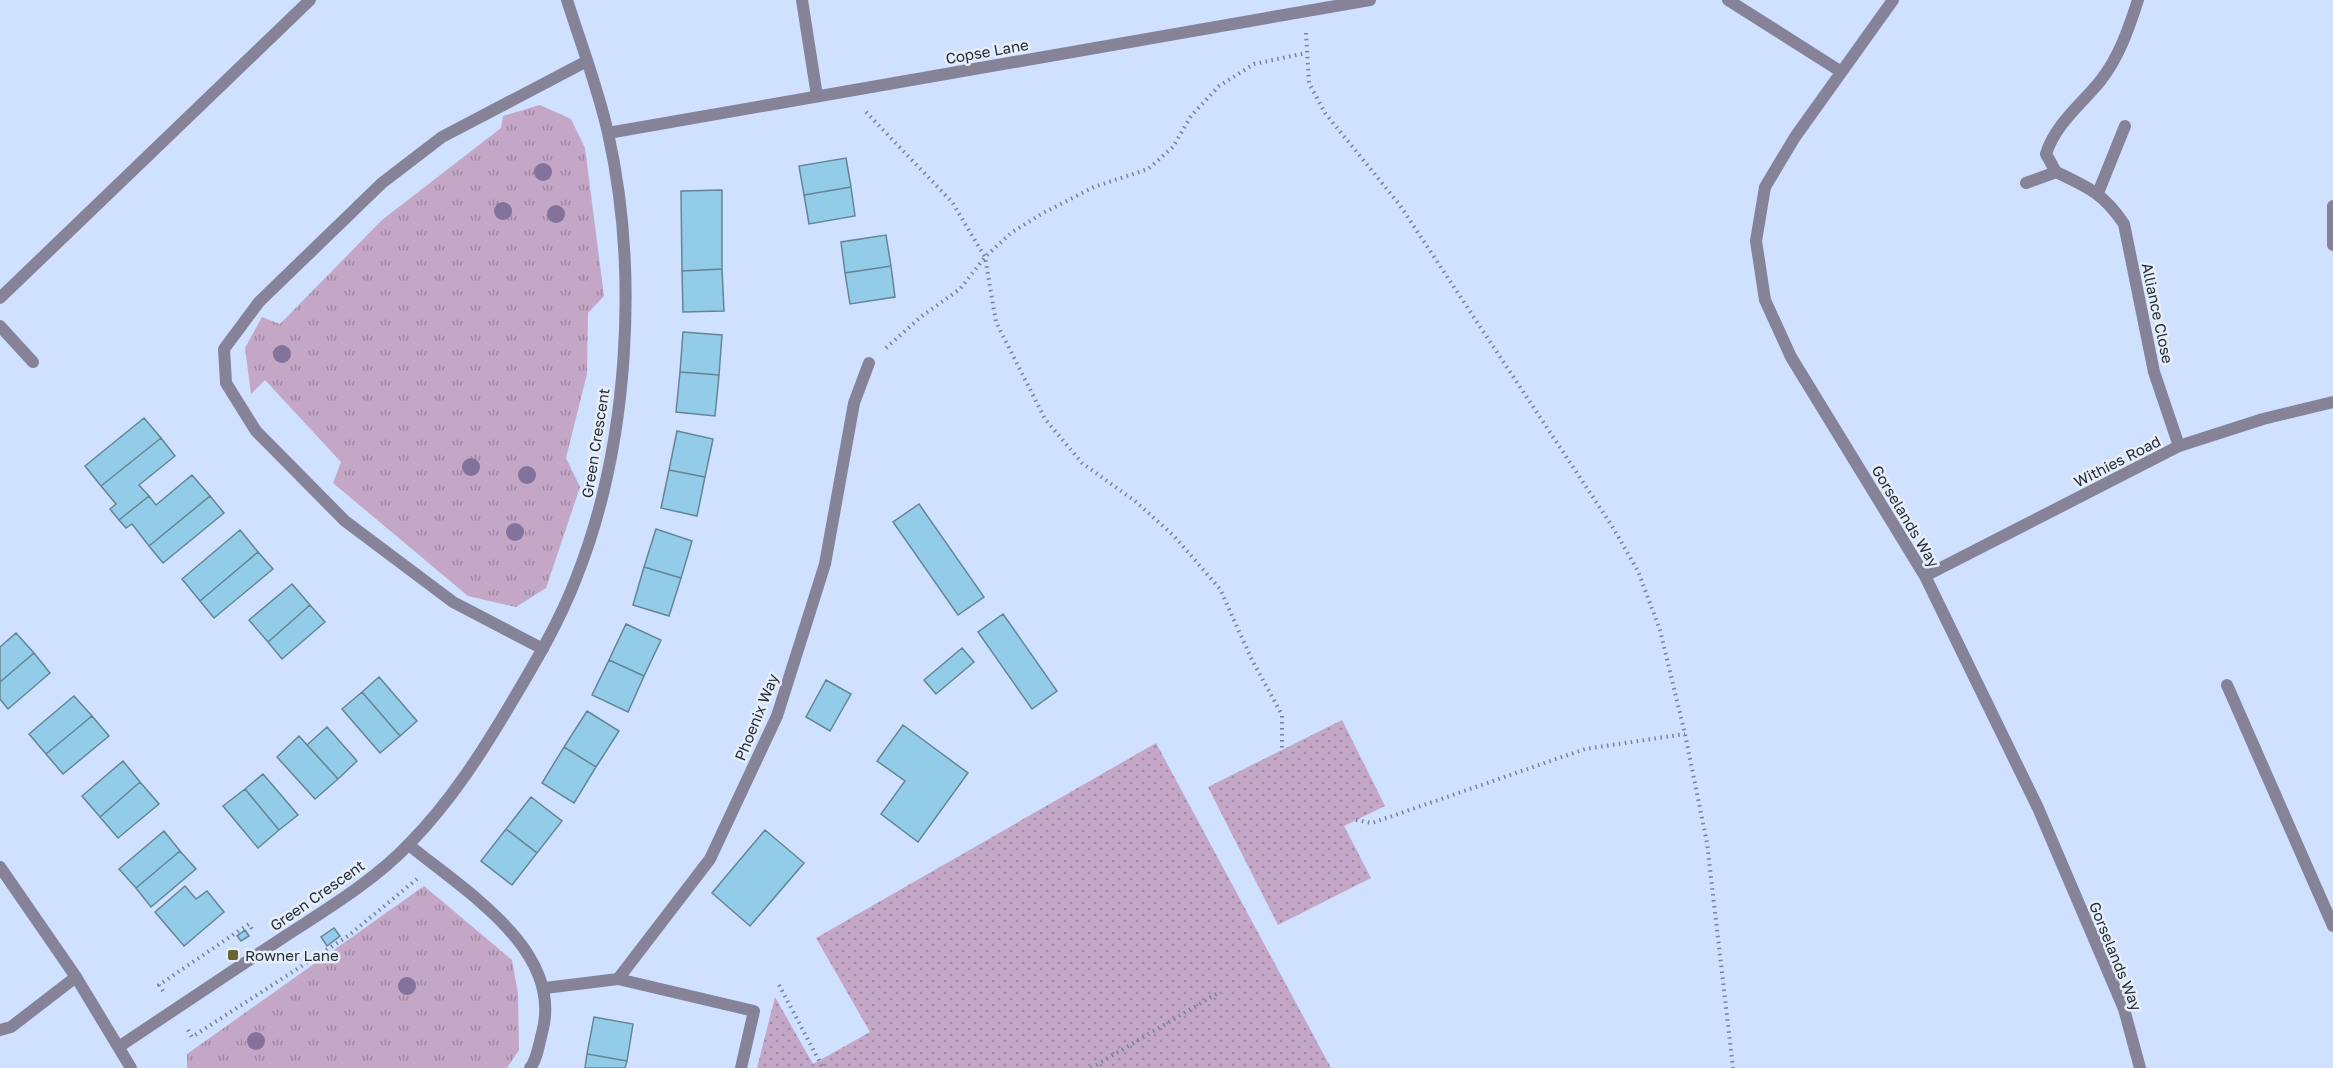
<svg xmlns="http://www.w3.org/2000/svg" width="2333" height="1068" viewBox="0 0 2333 1068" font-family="'Golos Text',sans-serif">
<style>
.grass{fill:url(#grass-tufts)}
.park{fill:url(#park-dots)}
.building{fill:#93cce8;stroke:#648595;stroke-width:1.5}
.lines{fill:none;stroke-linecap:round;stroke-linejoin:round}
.path{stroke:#778398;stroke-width:4;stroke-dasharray:1.5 4.5;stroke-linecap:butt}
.service{stroke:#868398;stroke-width:12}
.minor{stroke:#868398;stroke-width:12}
.tertiary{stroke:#868398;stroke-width:12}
.tree{fill:#83729b}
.poi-dot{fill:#6a6532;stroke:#e6eefa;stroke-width:2}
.labels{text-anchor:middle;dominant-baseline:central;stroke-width:5;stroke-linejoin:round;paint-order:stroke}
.street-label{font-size:15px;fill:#252c37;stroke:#e6eefa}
.poi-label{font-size:15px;fill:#252c37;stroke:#e6eefa;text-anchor:start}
</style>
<defs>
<pattern id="grass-tufts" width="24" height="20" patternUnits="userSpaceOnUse" patternTransform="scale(1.5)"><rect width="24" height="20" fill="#c4a7c6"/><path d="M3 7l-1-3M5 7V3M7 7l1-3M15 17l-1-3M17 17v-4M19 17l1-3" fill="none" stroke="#9f88a2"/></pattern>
<pattern id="park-dots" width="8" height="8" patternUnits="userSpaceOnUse" patternTransform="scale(1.5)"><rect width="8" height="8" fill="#c4a7c6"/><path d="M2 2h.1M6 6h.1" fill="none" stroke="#9f88a2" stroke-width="1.8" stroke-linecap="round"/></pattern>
</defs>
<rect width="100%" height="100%" fill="#cfe1ff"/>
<!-- grass -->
<path class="grass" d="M540,105L571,119L585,148L604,296L588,313L587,374L566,458L580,487L546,588L516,607L468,596L333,483L341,462L265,380L251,394L245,348L262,317L280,324L382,220L501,128L503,116Z
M424,886L512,960L518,994L519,1050L507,1068H187V1054Z"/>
<!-- park -->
<path class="park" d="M1342,720L1385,806L1344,826L1371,878L1278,925L1208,787Z
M1156,743L1331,1068H757L775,997L813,1064L870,1032L816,938Z"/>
<!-- building -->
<path class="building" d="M846,158L851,187L804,195L799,166Z
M851,187L855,216L809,224L804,195Z
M722,190V269L682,271L681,191Z
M886,235L891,266L845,273L841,242Z
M891,266L895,297L850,304L845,273Z
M722,269L724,311L683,312L682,271Z
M683,332L722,335L719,375L680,372Z
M680,372L719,375L715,416L676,412Z
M144,418L161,438L101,486L85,466Z
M677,431L713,439L705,477L669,470Z
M161,438L175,456L139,485L149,496L119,520L110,509L116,504L101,486Z
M669,470L705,477L697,516L661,508Z
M192,475L210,496L149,546L132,524L126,528L119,520L149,496L156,505Z
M210,496L224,513L163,563L149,546Z
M919,504L984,597L958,615L893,522Z
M656,529L692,541L681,578L644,567Z
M240,530L258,552L200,601L182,579Z
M258,552L273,569L214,618L200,601Z
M644,567L681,578L669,616L633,605Z
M292,584L310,605L268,642L249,620Z
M310,605L325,622L282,659L268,642Z
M1003,614L1057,691L1032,709L978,632Z
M626,624L661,640L644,676L609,660Z
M16,633L34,653L0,682V647Z
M962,648L974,662L936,694L924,680Z
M34,653L50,673L8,709L0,699V682Z
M609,660L644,676L628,712L592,695Z
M379,677L417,721L400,736L362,692Z
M826,680L851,694L830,731L806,717Z
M362,692L400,736L380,753L342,709Z
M74,696L92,716L46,754L29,734Z
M587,711L619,731L596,767L564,747Z
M92,716L109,736L63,774L46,754Z
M903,725L968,773L918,842L881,814L905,781L877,761Z
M327,727L357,761L338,779L307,745Z
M299,736L338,779L315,799L277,757Z
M564,747L596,767L574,803L542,783Z
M123,761L140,782L100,817L82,796Z
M263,774L298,815L279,830L245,789Z
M140,782L159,804L118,838L100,817Z
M245,789L279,830L258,848L223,806Z
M531,797L562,821L537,853L506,829Z
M506,829L537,853L512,885L481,861Z
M765,830L804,863L750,926L712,893Z
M164,831L180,851L136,888L119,869Z
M180,851L196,869L151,907L136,888Z
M185,886L196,899L207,891L224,912L184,946L155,912Z
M334,928L340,936L327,946L321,937Z
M245,930L249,936L241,941L237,936Z
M594,1017L633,1024L627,1061L587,1054Z
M587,1054L627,1061L625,1068H585Z"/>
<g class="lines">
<!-- path -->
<path class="path" d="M1306,33L1309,83L1325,113L1399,204L1612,526L1638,571L1660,630L1685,734L1707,843L1733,1068
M866,112L952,202L985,257L996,322L1045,419L1082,463L1135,501L1174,536L1220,589L1251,658L1282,715V750
M886,348L922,316L960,289L985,257L1011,233L1043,213L1094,187L1148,169L1173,147L1191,116L1219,86L1254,64L1306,53
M1356,820L1372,823L1585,749L1685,734
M779,985L823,1068
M163,991L159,985L249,924L252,929
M188,1030L192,1037L348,936L417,879
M1091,1068L1218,993"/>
<!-- service -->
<path class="service" d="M802,0L817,96
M618,979L754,1011L741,1068"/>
<!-- minor -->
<path class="minor" d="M1728,0L1840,71
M1893,0L1795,137L1765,187L1756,241L1765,300L1791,357L1925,576L2038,808L2124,1009L2140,1068
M608,133L1370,0
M2056,172L2046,154C2055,124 2082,104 2101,80C2119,57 2129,28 2138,0
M2026,183L2056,172C2088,187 2104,194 2124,224L2154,372L2179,446
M2098,193L2125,126
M2333,206V245
M0,298L310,0
M0,326L33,362
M1925,576L2179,446L2263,419L2333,402
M543,649L453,602L345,521L256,431L226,383L224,349L259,302L382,183L442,137L587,61
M2227,685L2333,926
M409,845C463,890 565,950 542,1033C539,1044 537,1060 530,1068
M545,988L618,979L710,859L777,716L825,564L854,403L869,363
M0,1030L11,1027L76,977
M120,1046C174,1010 229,973 284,937C327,909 374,881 410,843C450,802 481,754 510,705C535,663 560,621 577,576C629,444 639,271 608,133C598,88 581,44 567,0"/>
<!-- tertiary -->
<path class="tertiary" d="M0,867L76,977L131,1068"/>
</g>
<!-- trees -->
<g class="tree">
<circle cx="543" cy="172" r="9"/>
<circle cx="503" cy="211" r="9"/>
<circle cx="556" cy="214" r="9"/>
<circle cx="282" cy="354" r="9"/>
<circle cx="471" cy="467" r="9"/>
<circle cx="527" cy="475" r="9"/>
<circle cx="515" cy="532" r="9"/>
<circle cx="407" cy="986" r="9"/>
<circle cx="256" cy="1041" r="9"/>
</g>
<!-- markers -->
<rect class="poi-dot" x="227" y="949" width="12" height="12" rx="3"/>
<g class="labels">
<!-- street labels -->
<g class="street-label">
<text transform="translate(987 51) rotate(-10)">Copse Lane</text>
<text transform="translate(2158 313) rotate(78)">Alliance Close</text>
<text transform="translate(595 443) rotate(-81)">Green Crescent</text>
<text transform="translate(2117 461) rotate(-27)">Withies Road</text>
<text transform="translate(1906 516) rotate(59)">Gorselands Way</text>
<text transform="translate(756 717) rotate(-68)">Phoenix Way</text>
<text transform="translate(317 895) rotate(-35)">Green Crescent</text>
<text transform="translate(2116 956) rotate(68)">Gorselands Way</text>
</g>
<!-- poi labels -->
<g class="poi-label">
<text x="245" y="955">Rowner Lane</text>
</g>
</g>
</svg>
